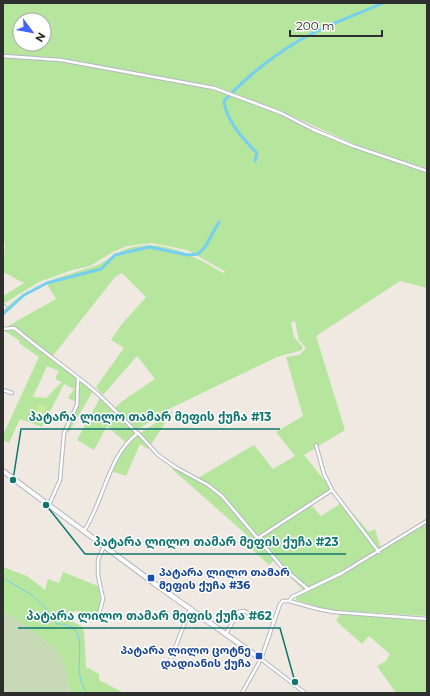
<svg xmlns="http://www.w3.org/2000/svg" width="430" height="696" viewBox="0 0 430 696" font-family="Montserrat,'Noto Sans Georgian',sans-serif">
<style>
.green{fill:#b6e59e;fill-rule:evenodd}
.cemetery{fill:#c8d9b8}
.pitch{fill:#c9ec9a}
.lines{fill:none;stroke-linecap:round;stroke-linejoin:round}
.stream{stroke:#75cff0;stroke-width:1}
.canal{stroke:#75cff0;stroke-width:3}
.street-casing{stroke:#b4b7c1;stroke-width:4.5}
.secondary-casing{stroke:#b4b7c1;stroke-width:6}
.street{stroke:#fff;stroke-width:2.5}
.secondary{stroke:#fff;stroke-width:4}
.transit-dot{fill:#1a4fb4;stroke:#fff;stroke-width:1.5}
.labels{text-anchor:middle;dominant-baseline:central;stroke-width:3;stroke-linejoin:round;paint-order:stroke}
.transit-label{font-size:11px;font-weight:bold;fill:#164399;stroke:#fff;text-anchor:start}
.leader{fill:none;stroke:#0f766e;stroke-width:1.5}
.callout-dot{fill:#0f766e;stroke:#fff;stroke-width:1.5}
.callout-label{font-size:12px;text-anchor:middle;font-weight:bold;fill:#0f766e;stroke:#fff;stroke-width:3;stroke-linejoin:round;paint-order:stroke}
</style>
<rect width="100%" height="100%" fill="#efe9e1"/>
<!-- green -->
<path class="green" d="M3,3H427V169L356,145L279,110L220,88L62,59L3,55ZM20,20H44V44H20Z
M3,57L60,61L196,86L225,93L282,115L313,131L357,149L427,172V288L400,281L316,336L345,430L304,455L333,491L311,505L321,516L343,502L369,532L375,529L381,548L342,571L303,590L274,560L269,565L245,543L248,536L172,469L176,465L198,478L254,445L273,469L295,456L276,432L303,416L286,357L299,355L306,348L299,340L295,321L291,322L294,337L302,346V350L277,357L171,408L137,430L115,408L121,402L155,379L137,356L103,395L96,387L124,348L111,340L122,324L146,297L122,273L115,277L52,357L16,327L8,326L56,299L47,284C32,291 11,302 3,316V311C27,286 59,277 92,267C104,264 114,253 126,249C160,237 195,256 223,273L226,272L187,250L152,243L127,246L113,252L90,266L72,270L39,282L3,304V296L24,283L3,272L5,243L3,242Z
M14,329L58,365L75,376L93,391L69,432L63,429L76,402L68,398L74,389L64,384L42,427L20,419L9,443L3,440V435L39,357L19,343L20,341L3,330ZM47,366L59,371L55,379L62,382L46,398L33,397Z
M100,398L135,433L125,442L107,426L94,450L77,440Z
M173,411L148,449L140,444L126,476L112,471L129,441Z
M427,522V616L329,610L296,600V596L346,572Z
M3,567L27,576L45,590L48,579L59,583L63,572L98,586L101,602L98,613L75,611L66,618L81,626L84,631L86,667L99,674V680L124,693H69V688L58,652L26,626L3,611Z
M340,614L427,621V693H396L377,666L386,661L390,654L369,636L362,644L336,621Z"/>
<!-- cemetery -->
<path class="cemetery" d="M3,611L26,626L58,652L66,668L69,693H3Z"/>
<!-- pitch -->
<path class="pitch" d="M39,404L46,407L41,419L34,416Z"/>
<g class="lines">
<!-- stream -->
<path class="stream" d="M3,578L32,595L43,605L57,624C90,623 76,656 80,676C81,682 83,688 87,693"/>
<!-- canal -->
<path class="canal" d="M255,161L257,153C243,139 227,122 224,101C245,78 273,56 300,40C326,25 356,15 383,3
M3,314L24,295L47,283L101,269L115,255L149,247L188,255L198,254L205,247L219,222"/>
<!-- street casing -->
<g class="street-casing">
<path id="street" d="M3,56L61,60L214,88L281,113L312,129L353,146L427,171
M3,306L5,307L3,309
M3,329L14,328L18,331C42,351 67,368 91,388C108,402 122,418 137,433
M3,390L12,393
M316,445L324,474L332,490L379,552
M49,505L60,480L64,433L77,405L78,378
M84,531C104,501 108,455 138,433L158,455L175,467L208,485L222,496L282,567L308,589
M258,538L332,490
M289,601L292,597L342,573L427,521
M98,618L103,599L98,575V560L104,546
M226,634L238,612L244,611L250,614
M261,659L305,693
M167,669L190,609
M242,693L261,659L280,604L283,601H289L318,609L334,612L427,619"/>
</g>
<!-- secondary casing -->
<g class="secondary-casing">
<path id="secondary" d="M3,471L155,584L261,659"/>
</g>
<!-- street -->
<use href="#street" class="street"/>
<!-- secondary -->
<use href="#secondary" class="secondary"/>
</g>
<!-- markers -->
<g class="transit-dot">
<rect x="147" y="574" width="8" height="8" rx="2"/>
<rect x="255" y="652" width="8" height="8" rx="2"/>
</g>
<g class="labels">
<!-- transit labels -->
<g class="transit-label">
<text x="159" y="572">პატარა ლილო თამარ<tspan x="159" dy="13">მეფის ქუჩა #36</tspan></text>
<text x="251" y="650" text-anchor="end">პატარა ლილო ცოტნე<tspan x="251" dy="13">დადიანის ქუჩა</tspan></text>
</g>
</g>
<!-- callouts -->
<path class="leader" d="M13 480L21 429H280M46 505L85 554H346M295 682L280 628H18"/>
<g class="callout-dot">
<circle cx="13" cy="480" r="4"/>
<circle cx="46" cy="505" r="4"/>
<circle cx="295" cy="682" r="4"/>
</g>
<g class="callout-label">
<text x="150" y="421">პატარა ლილო თამარ მეფის ქუჩა #13</text>
<text x="216" y="546">პატარა ლილო თამარ მეფის ქუჩა #23</text>
<text x="149" y="620">პატარა ლილო თამარ მეფის ქუჩა #62</text>
</g>
<!-- border -->
<rect width="430" height="696" fill="none" stroke="#2e2e2e" stroke-width="8"/>
<!-- north arrow -->
<g transform="translate(32 32) rotate(122)"><circle r="19" fill="#ffffff" stroke="#ababab"/>
<path d="M0-3L7 15L0 10L-7 15Z" fill="#4264fb"/>
<text y="-6" font-size="11" font-weight="bold" text-anchor="middle" fill="#2e2e2e">N</text>
</g>
<!-- scale -->
<path d="M290 30v6h92v-6" fill="none" stroke="#2e2e2e" stroke-width="2"/>
<text x="296" y="30" font-size="12" fill="#2e2e2e" stroke="#ffffff" stroke-width="3" paint-order="stroke">200 m</text>
</svg>
